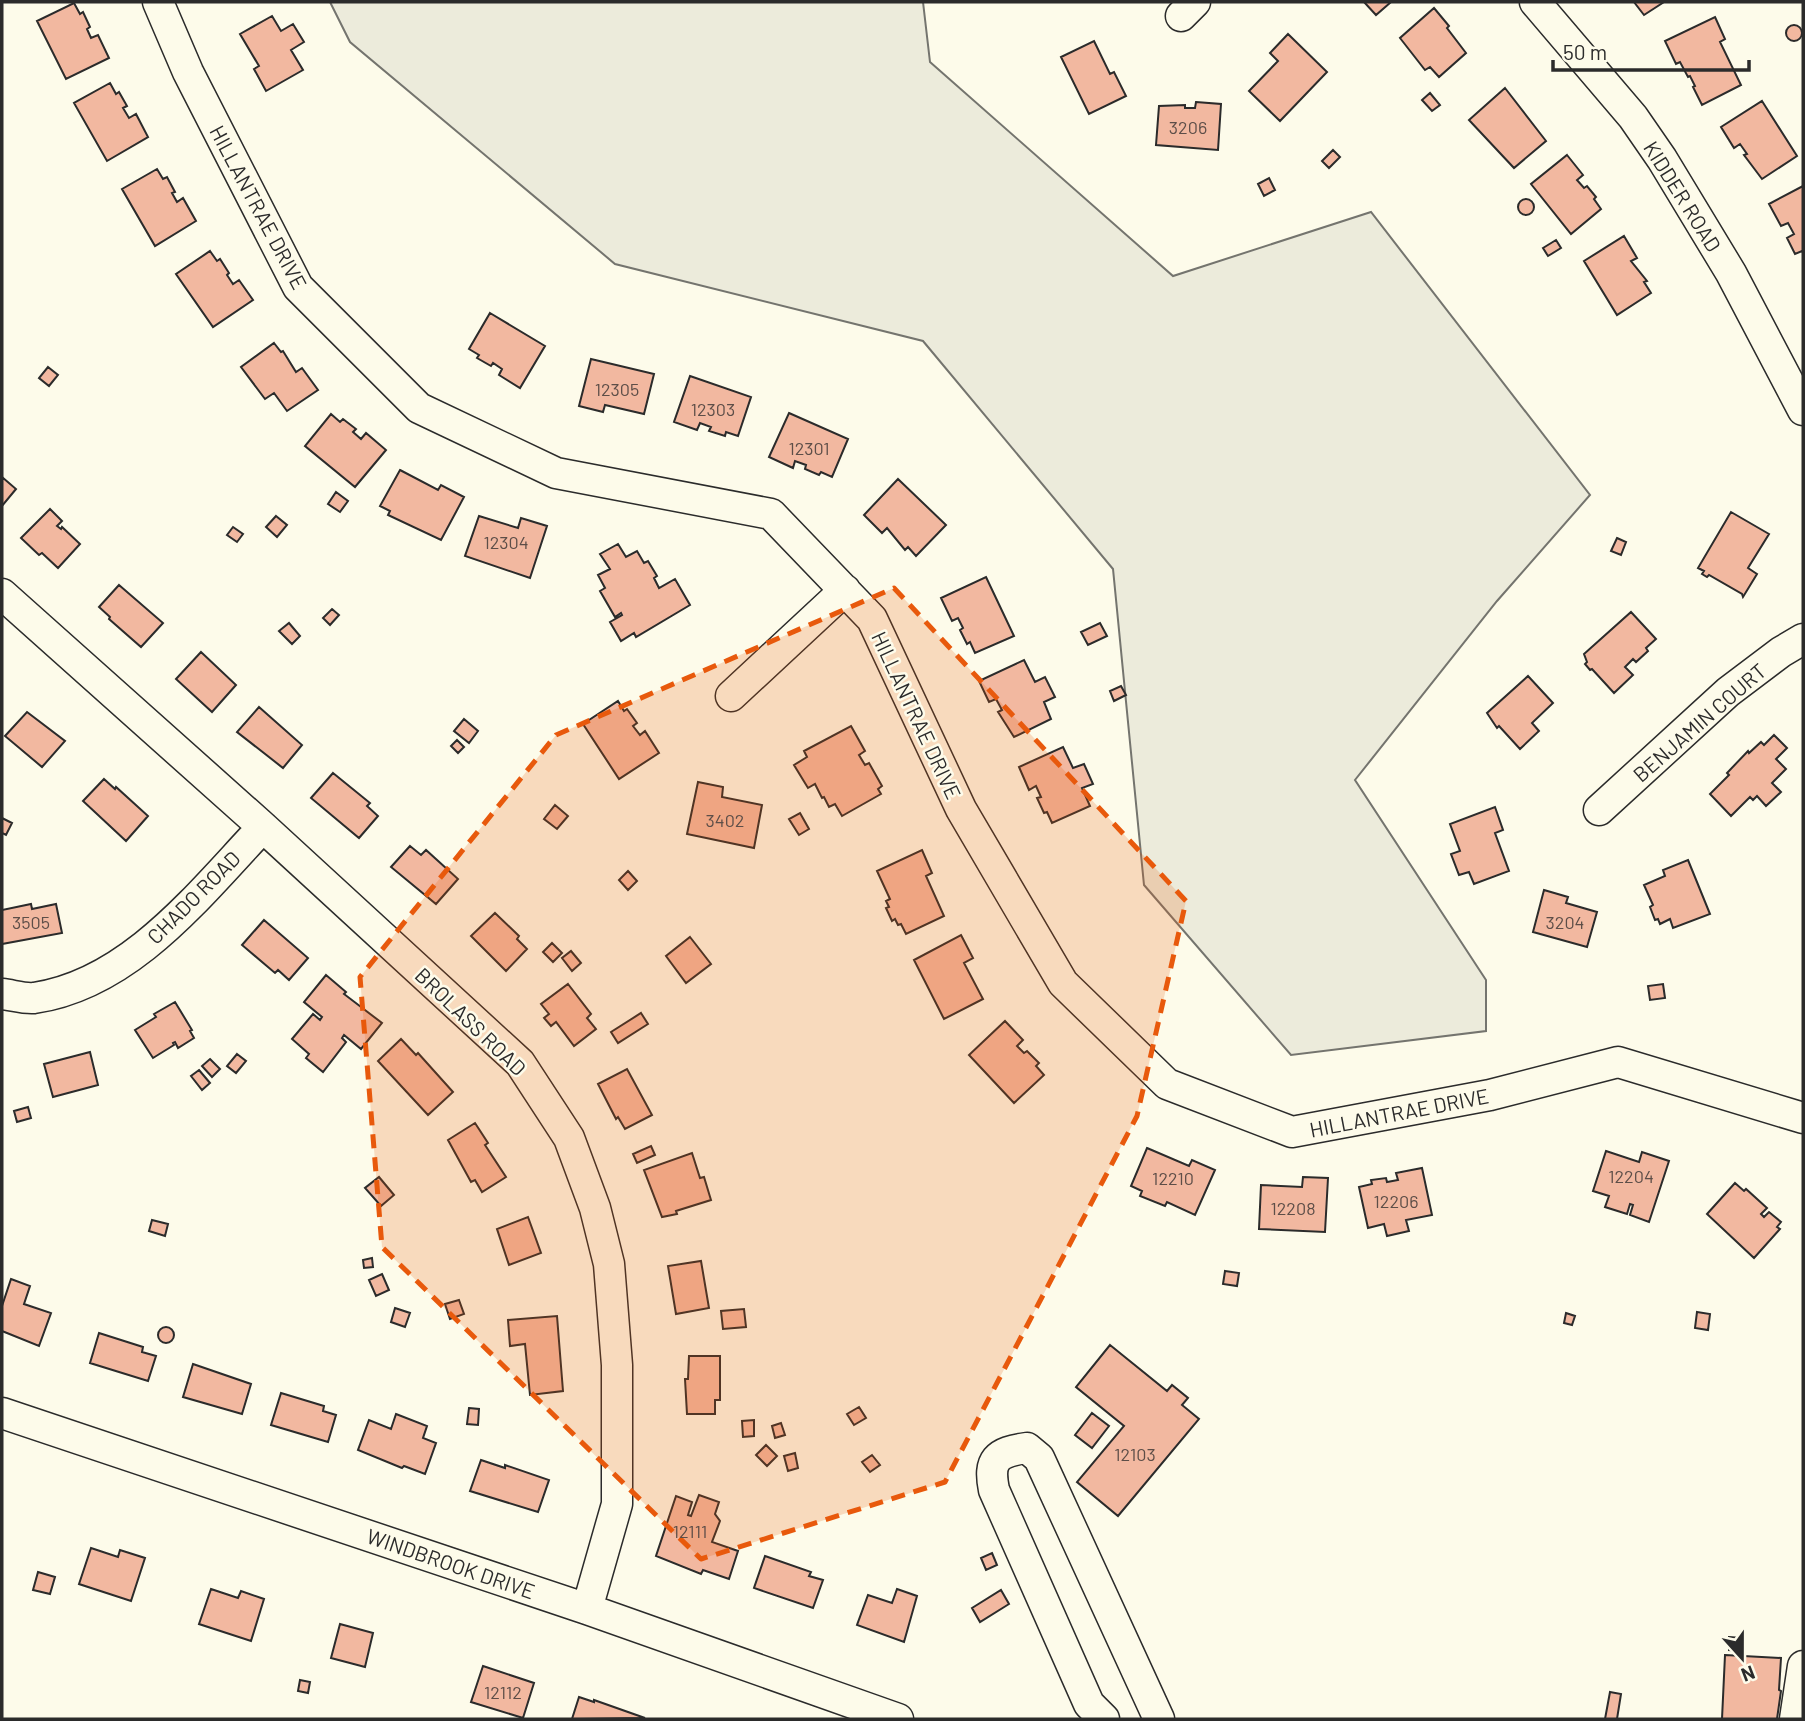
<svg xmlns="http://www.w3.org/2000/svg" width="1805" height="1721" viewBox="0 0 1805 1721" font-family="Barlow,sans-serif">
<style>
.green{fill:#ecebdb;stroke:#74746e;stroke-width:2}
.building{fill:#f2b8a0;stroke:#2b2b2b;stroke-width:2}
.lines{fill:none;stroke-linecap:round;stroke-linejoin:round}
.minor-casing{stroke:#2b2b2b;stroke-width:33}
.minor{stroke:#fdfbea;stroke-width:30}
.marked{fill:#e8590c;fill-opacity:0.2;stroke:#e8590c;stroke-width:5;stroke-dasharray:14 9;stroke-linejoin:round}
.labels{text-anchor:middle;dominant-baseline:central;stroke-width:5;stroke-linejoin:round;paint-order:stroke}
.number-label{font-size:18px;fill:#5d4e48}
.street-label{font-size:21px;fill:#2b2b2b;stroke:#fdfbea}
</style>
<rect width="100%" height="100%" fill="#fdfbea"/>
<!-- green -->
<path class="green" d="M330,2H923L930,62L1173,276L1371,212L1590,495L1497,601L1355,780L1486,980V1031L1291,1055L1144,885L1113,569L923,341L615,264L350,42Z"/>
<!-- building -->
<path class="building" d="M1364,2H1391L1376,15Z
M1634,2H1664L1644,15Z
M74,3L80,14L83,12L90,27L87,29L91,38L98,35L109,58L66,79L37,21Z
M1434,8L1449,26L1447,28L1466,53L1439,77L1430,67L1425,70L1400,38Z
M272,16L281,31L293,24L304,42L291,50L303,70L266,91L254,69L259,66L240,34Z
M1715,17L1725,39L1720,42L1741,85L1702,105L1693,87L1695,86L1690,76L1688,77L1680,62L1676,64L1665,41Z
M1786 33a8 8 0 1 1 16 0a8 8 0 1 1-16 0Z
M1288,34L1327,72L1280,121L1249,91L1278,61L1270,53Z
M1094,41L1110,74L1114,72L1126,96L1089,114L1061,57Z
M110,83L116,94L119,92L127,106L123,108L129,118L136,114L148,137L107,161L74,103Z
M1505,88L1546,141L1514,168L1469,120Z
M1430,93L1440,105L1432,111L1422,100Z
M1762,101L1797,156L1762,179L1744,155L1747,154L1740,144L1734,148L1721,127Z
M1196,102L1221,104L1218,150L1156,145L1159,106L1185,105V108H1195Z
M1333,150L1340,157L1329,168L1322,161Z
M1567,155L1583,175L1577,180L1584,188L1587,186L1596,197L1594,199L1601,209L1571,234L1531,184Z
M157,169L163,179L167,177L175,192L172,193L177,202L183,198L196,221L155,246L122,189Z
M1269,178L1275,190L1264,196L1258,184Z
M1803,186V253L1802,251L1795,254L1787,238L1794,234L1788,223L1781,226L1769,204Z
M1518 207a8 8 0 1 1 16 0a8 8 0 1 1-16 0Z
M1624,236L1637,258L1631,261L1647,281L1644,282L1651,293L1617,315L1584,261Z
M1556,240L1561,248L1548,256L1543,248Z
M210,251L217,261L220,259L229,273L227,275L233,284L239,280L253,300L213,327L176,274Z
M490,313L545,346L520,388L499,375L502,369L493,363L491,366L477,358L479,355L469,349Z
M274,343L281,352L283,351L296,372L302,368L318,390L287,411L274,393L265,399L241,367Z
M591,359L654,374L644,414L605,405L603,412L579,406Z
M48,367L58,375L49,386L39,378Z
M690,376L751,397L738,436L726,432L725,436L709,431L711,427L700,423L697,430L674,422Z
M789,413L848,439L832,477L821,472L819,475L805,469L806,465L795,461L793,468L769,457Z
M331,414L340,422L343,419L356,429L353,432L361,439L366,433L386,450L355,487L305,446Z
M400,470L438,490L441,485L464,497L441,540L388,515L390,511L380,506Z
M2,477L16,489L2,506Z
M898,479L946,525L916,556L908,547L905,550L887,528L882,533L864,515Z
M336,492L348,501L340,512L328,504Z
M50,509L62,521L57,526L61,529L62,527L80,544L58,568L42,553L39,555L21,538Z
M1731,512L1769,534L1748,568L1757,574L1743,597L1742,594L1709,575L1707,577L1702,574L1704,571L1698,568Z
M276,516L287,525L277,537L266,527Z
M479,516L518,528L521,518L547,526L530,578L465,556Z
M233,527L243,534L237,542L227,535Z
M1617,538L1626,542L1621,555L1611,551Z
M618,544L626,557L637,551L644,563L648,561L657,576L654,578L659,588L675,579L690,605L636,637L634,633L621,641L610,622L622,615L621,613L615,617L600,591L605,588L598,575L610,569L600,554Z
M986,577L1014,636L975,653L970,642L967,644L960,630L963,628L958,618L952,621L941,598Z
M119,585L163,623L141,647L109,619L110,617L99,607Z
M332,609L339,615L330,625L323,618Z
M1631,612L1656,639L1646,648L1648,651L1636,662L1633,659L1625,667L1633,675L1614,693L1592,669L1590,670L1585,664L1587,662L1584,654Z
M289,623L300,636L292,644L279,631Z
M1100,623L1107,636L1088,645L1081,632Z
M201,652L236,685L212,712L176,679Z
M1024,660L1035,682L1045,677L1055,697L1044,702L1051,719L1014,737L998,712L1002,710L996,699L989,702L979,681Z
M1528,676L1553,703L1532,723L1539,731L1520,749L1499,726L1497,728L1487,713Z
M1121,686L1126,695L1114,701L1110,691Z
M618,701L624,711L627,709L637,723L633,726L640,735L645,731L659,753L619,779L583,724Z
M259,707L302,745L283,768L237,732Z
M27,712L65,741L42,767L5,736Z
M464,719L478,731L469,743L454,731Z
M851,726L865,751L859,755L865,765L869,763L882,786L878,789L881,794L842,816L835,804L829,807L824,797L822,798L815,784L808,788L794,765L807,757L804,751Z
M1774,735L1787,748L1776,759L1786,769L1772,783L1781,792L1766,806L1757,796L1753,800L1750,797L1731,816L1710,794L1729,775L1727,773L1748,751L1749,753L1761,742L1764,745Z
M457,740L464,747L458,753L451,746Z
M1063,747L1073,768L1084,764L1093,784L1082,788L1090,806L1052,823L1047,812L1044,813L1037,798L1041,797L1036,786L1029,790L1019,767Z
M333,773L370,803L367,806L378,816L359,838L311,798Z
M104,779L115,789L116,787L148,816L126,841L83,801Z
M698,782L723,787L722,797L762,805L754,848L687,834Z
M555,805L568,816L557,829L544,819Z
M1495,807L1503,830L1495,833L1509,871L1474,884L1469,872L1459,875L1451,854L1460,851L1450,824Z
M800,813L809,829L799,835L789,819Z
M2,818L12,823L6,835L2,833Z
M410,846L421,855L426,850L458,879L436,904L391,867Z
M922,850L932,873L926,876L944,916L906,934L901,924L898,925L895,919L892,921L886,908L889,907L886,901L890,899L877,871Z
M1688,860L1710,914L1673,928L1670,919L1660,924L1658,919L1655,920L1650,907L1653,905L1644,885L1665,876L1663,870Z
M628,871L637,881L628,890L619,880Z
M1544,890L1568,897L1566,903L1597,912L1587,947L1533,932Z
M31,904L32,909L56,904L62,933L2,944V910Z
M495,913L519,936L517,939L527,949L506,971L471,936Z
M264,920L308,958L289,980L278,970L275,973L242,945Z
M961,935L973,958L964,963L983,999L944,1019L914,960Z
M690,937L711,964L686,983L666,956Z
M552,943L562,953L553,962L543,952Z
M571,951L581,963L572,971L562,958Z
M326,975L346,992L344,994L382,1023L361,1049L344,1035L342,1038L346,1042L323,1072L306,1058L309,1054L292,1039L313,1014L320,1020L322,1017L304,1002Z
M568,984L591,1014L587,1018L596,1029L574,1046L556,1022L551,1026L544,1018L549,1014L541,1004Z
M1663,984L1665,998L1650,1000L1648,986Z
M175,1002L192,1030L190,1031L194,1038L178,1048L175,1042L173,1043L174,1045L153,1058L135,1030L156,1017L154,1014Z
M641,1013L648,1024L618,1043L611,1032Z
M1005,1021L1023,1040L1017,1046L1024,1053L1027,1051L1039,1063L1036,1066L1044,1075L1014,1103L969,1055Z
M401,1039L416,1055L418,1053L453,1092L428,1115L378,1061Z
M90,1052L98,1085L53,1097L44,1064Z
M237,1054L246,1061L236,1073L227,1066Z
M210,1059L220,1069L212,1077L202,1066Z
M627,1069L652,1115L625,1129L618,1117L616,1119L598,1084Z
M199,1070L210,1083L202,1090L191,1076Z
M28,1107L31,1118L17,1122L14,1111Z
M475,1123L488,1143L485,1145L506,1177L482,1192L475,1180L471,1182L448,1140Z
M651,1146L655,1155L637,1163L633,1154Z
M1147,1148L1189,1166L1192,1160L1215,1170L1195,1215L1167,1202L1165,1206L1140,1196L1142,1191L1131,1186Z
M1606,1151L1639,1162L1642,1152L1669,1161L1649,1222L1630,1215L1633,1205L1630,1204L1627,1214L1605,1207L1609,1196L1593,1191Z
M692,1153L700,1178L704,1177L711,1200L676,1211L677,1214L662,1217L644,1170Z
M1422,1168L1432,1215L1406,1220L1409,1231L1387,1236L1384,1224L1368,1228L1359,1187L1372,1184L1371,1180L1386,1178L1387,1182L1398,1180L1396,1173Z
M379,1177L394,1195L381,1206L365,1188Z
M1303,1177L1328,1178L1325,1232L1259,1229L1261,1185L1302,1187Z
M1735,1183L1744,1191L1746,1189L1767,1208L1761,1214L1764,1217L1769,1212L1781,1222L1777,1227L1780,1229L1754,1258L1707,1214Z
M528,1217L541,1253L509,1265L497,1229Z
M152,1220L168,1224L165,1236L149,1231Z
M372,1258L373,1267L364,1268L363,1260Z
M701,1261L709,1308L676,1314L668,1266Z
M1225,1271L1239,1273L1237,1286L1223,1284Z
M382,1274L389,1290L376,1296L369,1280Z
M11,1279L30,1286L24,1304L51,1313L39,1346L2,1331V1306Z
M459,1300L464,1314L450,1319L445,1304Z
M395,1308L410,1313L405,1327L391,1322Z
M744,1309L746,1327L723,1329L721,1311Z
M1697,1312L1710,1314L1708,1330L1695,1328Z
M1566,1313L1575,1316L1572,1325L1564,1323Z
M557,1316L563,1391L530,1395L525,1344L510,1346L508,1320Z
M158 1335a8 8 0 1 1 16 0a8 8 0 1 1-16 0Z
M99,1333L143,1347L142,1352L156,1356L148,1381L90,1363Z
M1110,1345L1167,1391L1172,1385L1188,1398L1182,1405L1199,1419L1118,1516L1077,1482L1124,1426L1076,1387Z
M689,1356H720V1400H715V1414H687L685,1379H688Z
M193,1364L251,1384L242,1414L183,1397Z
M281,1393L324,1406L323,1411L336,1415L328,1442L271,1425Z
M859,1407L866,1418L854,1425L847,1414Z
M469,1408L479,1409L478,1425L467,1424Z
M1092,1413L1109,1426L1092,1448L1075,1435Z
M396,1414L427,1426L423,1438L436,1443L425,1474L404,1466L402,1468L358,1450L369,1420L391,1429Z
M754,1420V1436L743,1437L742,1421Z
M781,1423L785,1435L775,1438L772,1426Z
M766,1445L777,1456L767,1466L756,1455Z
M795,1453L798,1468L788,1471L784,1456Z
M872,1455L880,1465L870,1472L862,1462Z
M481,1460L505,1468V1465L549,1480L538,1512L470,1491Z
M699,1495L719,1502L715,1514L720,1521L712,1542L738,1551L729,1579L703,1570L701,1574L656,1556L676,1496L692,1502L688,1515L691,1516Z
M91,1548L118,1557L120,1550L145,1558L131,1601L79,1584Z
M992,1553L997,1565L986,1570L981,1558Z
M765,1556L811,1572L809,1576L823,1580L813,1608L754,1588Z
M38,1572L55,1577L50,1594L33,1590Z
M211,1589L238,1598L241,1591L264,1599L251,1641L199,1624Z
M897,1589L917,1596L904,1642L857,1625L868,1595L892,1603Z
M1001,1590L1009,1604L980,1622L972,1608Z
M340,1624L373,1633L365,1667L331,1658Z
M1729,1637L1741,1638V1651L1729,1650Z
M1725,1655L1781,1658L1779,1690L1781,1691L1777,1719H1722Z
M483,1666L534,1683L523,1718L471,1702Z
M300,1680L310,1682L308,1693L298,1691Z
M1610,1692L1621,1694L1617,1719H1605Z
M579,1697L594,1702V1700L645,1718L572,1719Z"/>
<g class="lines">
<!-- minor casing -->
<g class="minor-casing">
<path id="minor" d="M158,2L188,72L298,287L419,408L556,473L771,514L872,619L961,809L1063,983L1167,1084L1292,1132L1490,1095L1618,1062L1803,1118
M1535,2L1633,117L1662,159L1731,273L1803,410
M1181,16L1195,2
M2,594L263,827L520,1063L569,1138L595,1208L609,1264L617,1365V1504L587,1609
M731,696L845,590
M1599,810L1728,692L1781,652L1803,639
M2,994C12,995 24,999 34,998C131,984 200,893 263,827
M2,1413L587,1609L898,1719
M1104,1719L1089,1704L994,1490C988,1460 996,1452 1027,1448L1039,1458L1159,1719
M1795,1719L1803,1666"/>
</g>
<!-- minor -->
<use href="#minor" class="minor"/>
</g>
<!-- marked area -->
<path class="marked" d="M894,588L1186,901L1137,1116L945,1482L701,1559L382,1247L360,977L556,735Z"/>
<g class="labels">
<!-- number labels -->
<g class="number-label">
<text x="1188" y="127">3206</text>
<text x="617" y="389">12305</text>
<text x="713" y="409">12303</text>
<text x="809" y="448">12301</text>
<text x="506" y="542">12304</text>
<text x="725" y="820">3402</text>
<text x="31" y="922">3505</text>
<text x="1565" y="922">3204</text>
<text x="1631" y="1176">12204</text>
<text x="1173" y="1178">12210</text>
<text x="1396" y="1201">12206</text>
<text x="1293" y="1208">12208</text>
<text x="1135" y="1454">12103</text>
<text x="690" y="1531">12111</text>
<text x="503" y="1692">12112</text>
</g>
<!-- street labels -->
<g class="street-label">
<text transform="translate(1683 196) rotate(58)">KIDDER ROAD</text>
<text transform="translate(259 207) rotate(62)">HILLANTRAE DRIVE</text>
<text transform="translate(917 715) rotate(65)">HILLANTRAE DRIVE</text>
<text transform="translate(1699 722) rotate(-41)">BENJAMIN COURT</text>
<text transform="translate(193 897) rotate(-45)">CHADO ROAD</text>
<text transform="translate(471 1021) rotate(44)">BROLASS ROAD</text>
<text transform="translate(1399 1112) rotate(-11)">HILLANTRAE DRIVE</text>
<text transform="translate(451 1563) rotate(19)">WINDBROOK DRIVE</text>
</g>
</g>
<!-- border -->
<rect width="1805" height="1721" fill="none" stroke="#2b2b2b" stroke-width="7"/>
<!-- north arrow -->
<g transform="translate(1742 1658) rotate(159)" stroke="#fdfbea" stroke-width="5" paint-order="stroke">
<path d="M0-5L12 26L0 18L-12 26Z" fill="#2b2b2b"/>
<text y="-10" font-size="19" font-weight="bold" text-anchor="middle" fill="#2b2b2b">N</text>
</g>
<!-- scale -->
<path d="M1553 60v10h196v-10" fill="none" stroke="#2b2b2b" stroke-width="3.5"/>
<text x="1563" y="60" font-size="21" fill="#2b2b2b" stroke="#fdfbea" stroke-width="5" paint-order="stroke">50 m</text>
</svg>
